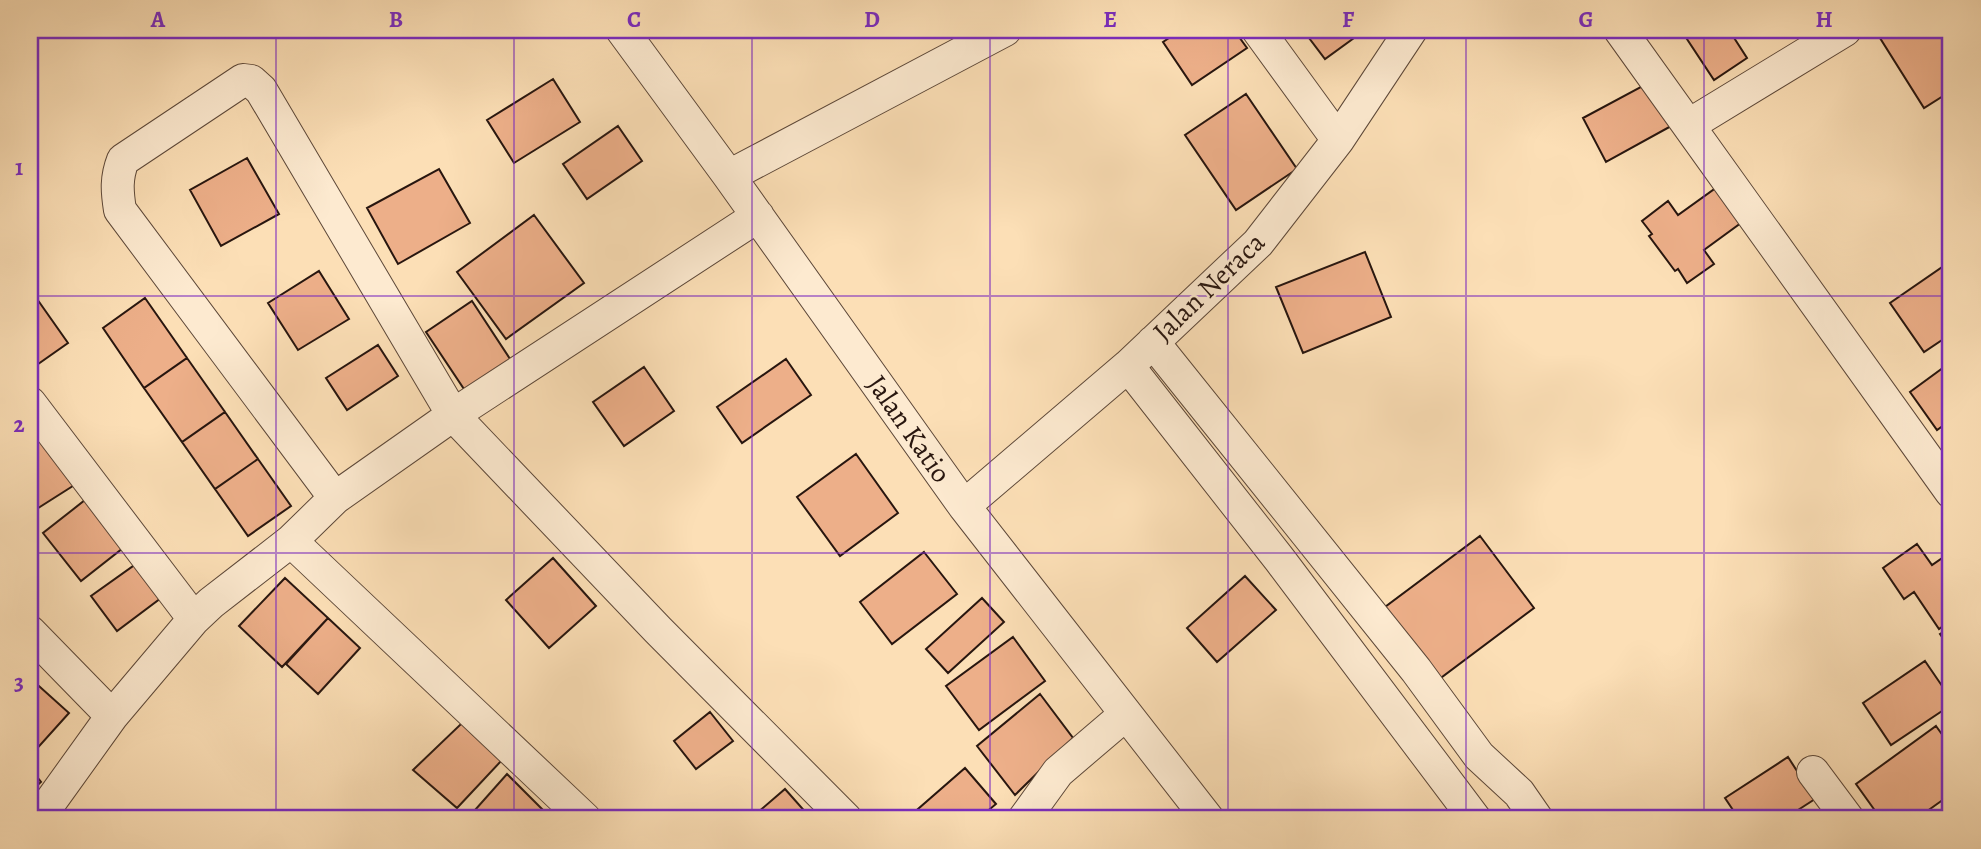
<svg xmlns="http://www.w3.org/2000/svg" width="1981" height="849" viewBox="0 0 1981 849" font-family="Alegreya,serif">
<style>
.building{fill:#edaf89;stroke:#28160f;stroke-width:2}
.lines{fill:none;stroke-linecap:round;stroke-linejoin:round}
.minor-casing{stroke:#5d4839;stroke-width:34}
.minor{stroke:#fdead0;stroke-width:32}
.grid{fill:none;stroke:#7b2cbf;stroke-width:2;stroke-opacity:0.55}
.labels{text-anchor:middle;dominant-baseline:central;stroke-width:5;stroke-linejoin:round;paint-order:stroke}
.street-label{font-size:28px;fill:#28160f;stroke:#fdead0}
.neatline{fill:none;stroke:#7b2cbf;stroke-width:2.5}
.grid-label{font-size:23px;text-anchor:middle;font-weight:bold;fill:#7b2cbf}
</style>
<rect width="100%" height="100%" fill="#fcdfb6"/>
<filter id="stains"><feTurbulence type="fractalNoise" baseFrequency=".00286" numOctaves="4"/><feColorMatrix values="0 0 0 0 .2 0 0 0 0 .09 0 0 0 0 .02 0 0 0 .5 -.17"/></filter>
<radialGradient id="worn" r=".72"><stop offset=".6" stop-color="#630" stop-opacity="0"/><stop offset="1" stop-color="#630" stop-opacity=".3"/></radialGradient>
<!-- building -->
<path class="building" d="M1181,30H1234L1247,48L1192,85L1163,42Z
M1303,30H1365L1325,59Z
M1681,30H1729L1747,58L1714,80Z
M1893,30H1944L1951,42V91L1924,108L1880,38Z
M553,79L580,122L514,163L487,120Z
M1650,82L1673,125L1606,162L1583,118Z
M1246,94L1297,169L1236,210L1185,135Z
M618,126L642,161L587,199L563,164Z
M247,158L279,214L221,246L190,190Z
M439,169L470,223L398,264L367,208Z
M1720,185L1745,220L1704,250L1714,264L1687,283L1678,269L1675,271L1649,236L1652,234L1642,221L1668,201L1678,215Z
M534,215L584,283L506,339L457,272Z
M1365,252L1391,317L1303,353L1276,287Z
M1951,261V334L1924,352L1890,303Z
M319,271L349,319L298,350L268,303Z
M30,289L68,343L31,369L30,367Z
M145,298L187,358L144,388L103,328Z
M472,301L514,365L468,395L426,332Z
M378,345L398,376L347,410L326,378Z
M187,358L225,412L182,442L144,388Z
M786,359L811,395L742,443L717,407Z
M1951,362V420L1937,430L1910,392Z
M644,367L674,411L624,446L593,402Z
M30,410L76,484L35,510L30,502Z
M225,412L258,459L215,489L182,442Z
M856,454L898,513L840,556L797,497Z
M258,459L291,506L248,536L215,489Z
M85,500L123,548L81,581L43,533Z
M1480,536L1534,608L1434,683L1381,610Z
M1917,544L1932,565L1951,552V620L1939,629L1914,592L1904,599L1883,568Z
M924,552L957,594L892,644L860,602Z
M553,558L596,606L549,648L506,600Z
M136,564L161,598L117,631L91,596Z
M1245,576L1276,610L1217,662L1187,628Z
M285,578L328,618L282,667L239,626Z
M982,598L1004,622L948,673L926,649Z
M328,618L360,648L318,694L286,664Z
M1951,627V650L1940,634Z
M1013,637L1045,681L979,730L946,686Z
M1925,661L1951,699V705L1891,745L1863,703Z
M30,678L69,713L33,753L30,751Z
M1040,694L1073,738L1015,795L977,746Z
M710,712L733,741L696,769L674,741Z
M462,723L502,760L457,808L413,770Z
M1936,726L1951,747V794L1916,819H1881L1856,784Z
M1788,757L1815,799L1784,819H1739L1725,798Z
M30,768L41,782L30,792Z
M965,768L996,804L978,819H912L910,816Z
M507,774L552,819H467Z
M785,789L809,816L805,819H750Z
M1951,807V819H1933Z"/>
<g class="lines">
<!-- minor casing -->
<g class="minor-casing">
<path id="minor" d="M622,30L729,176L964,506L1208,819
M1258,30L1338,140
M1620,30L1951,492
M1689,125L1845,30
M729,176L1005,30
M1153,342L1416,670L1479,756L1519,793L1537,819
M1128,366L1280,560L1475,819
M30,403L194,619
M335,498L120,210C117,191 116,178 123,160L243,80L251,81L261,90L453,415L658,630L846,819
M964,506L1128,366L1258,243L1338,140L1411,30
M291,541L585,819
M30,632L112,716
M1813,772L1848,819
M38,819L112,716L194,619L211,603L291,541L335,498L453,415L758,216
M1024,819L1058,772L1126,714"/>
</g>
<!-- minor -->
<use href="#minor" class="minor"/>
</g>
<!-- grid -->
<path class="grid" d="M276,30V819M514,30V819M752,30V819M990,30V819M1228,30V819M1466,30V819M1704,30V819M30,296H1951M30,553H1951"/>
<g class="labels">
<!-- street labels -->
<g class="street-label">
<text transform="translate(1209 287) rotate(-44)">Jalan Neraca</text>
<text transform="translate(909 429) rotate(55)">Jalan Katio</text>
</g>
</g>
<!-- margin -->
<rect width="1981" height="849" fill="none" stroke="#fcdfb6" stroke-width="77"/>
<rect x="38" y="38" width="1904" height="772" class="neatline"/>
<g class="grid-label">
<text x="158" y="27">A</text>
<text x="396" y="27">B</text>
<text x="634" y="27">C</text>
<text x="872" y="27">D</text>
<text x="1110" y="27">E</text>
<text x="1348" y="27">F</text>
<text x="1586" y="27">G</text>
<text x="1824" y="27">H</text>
<text x="19" y="175">1</text>
<text x="19" y="432">2</text>
<text x="19" y="690">3</text>
</g>
<rect width="100%" height="100%" filter="url(#stains)"/>
<rect width="100%" height="100%" fill="url(#worn)"/>
</svg>
